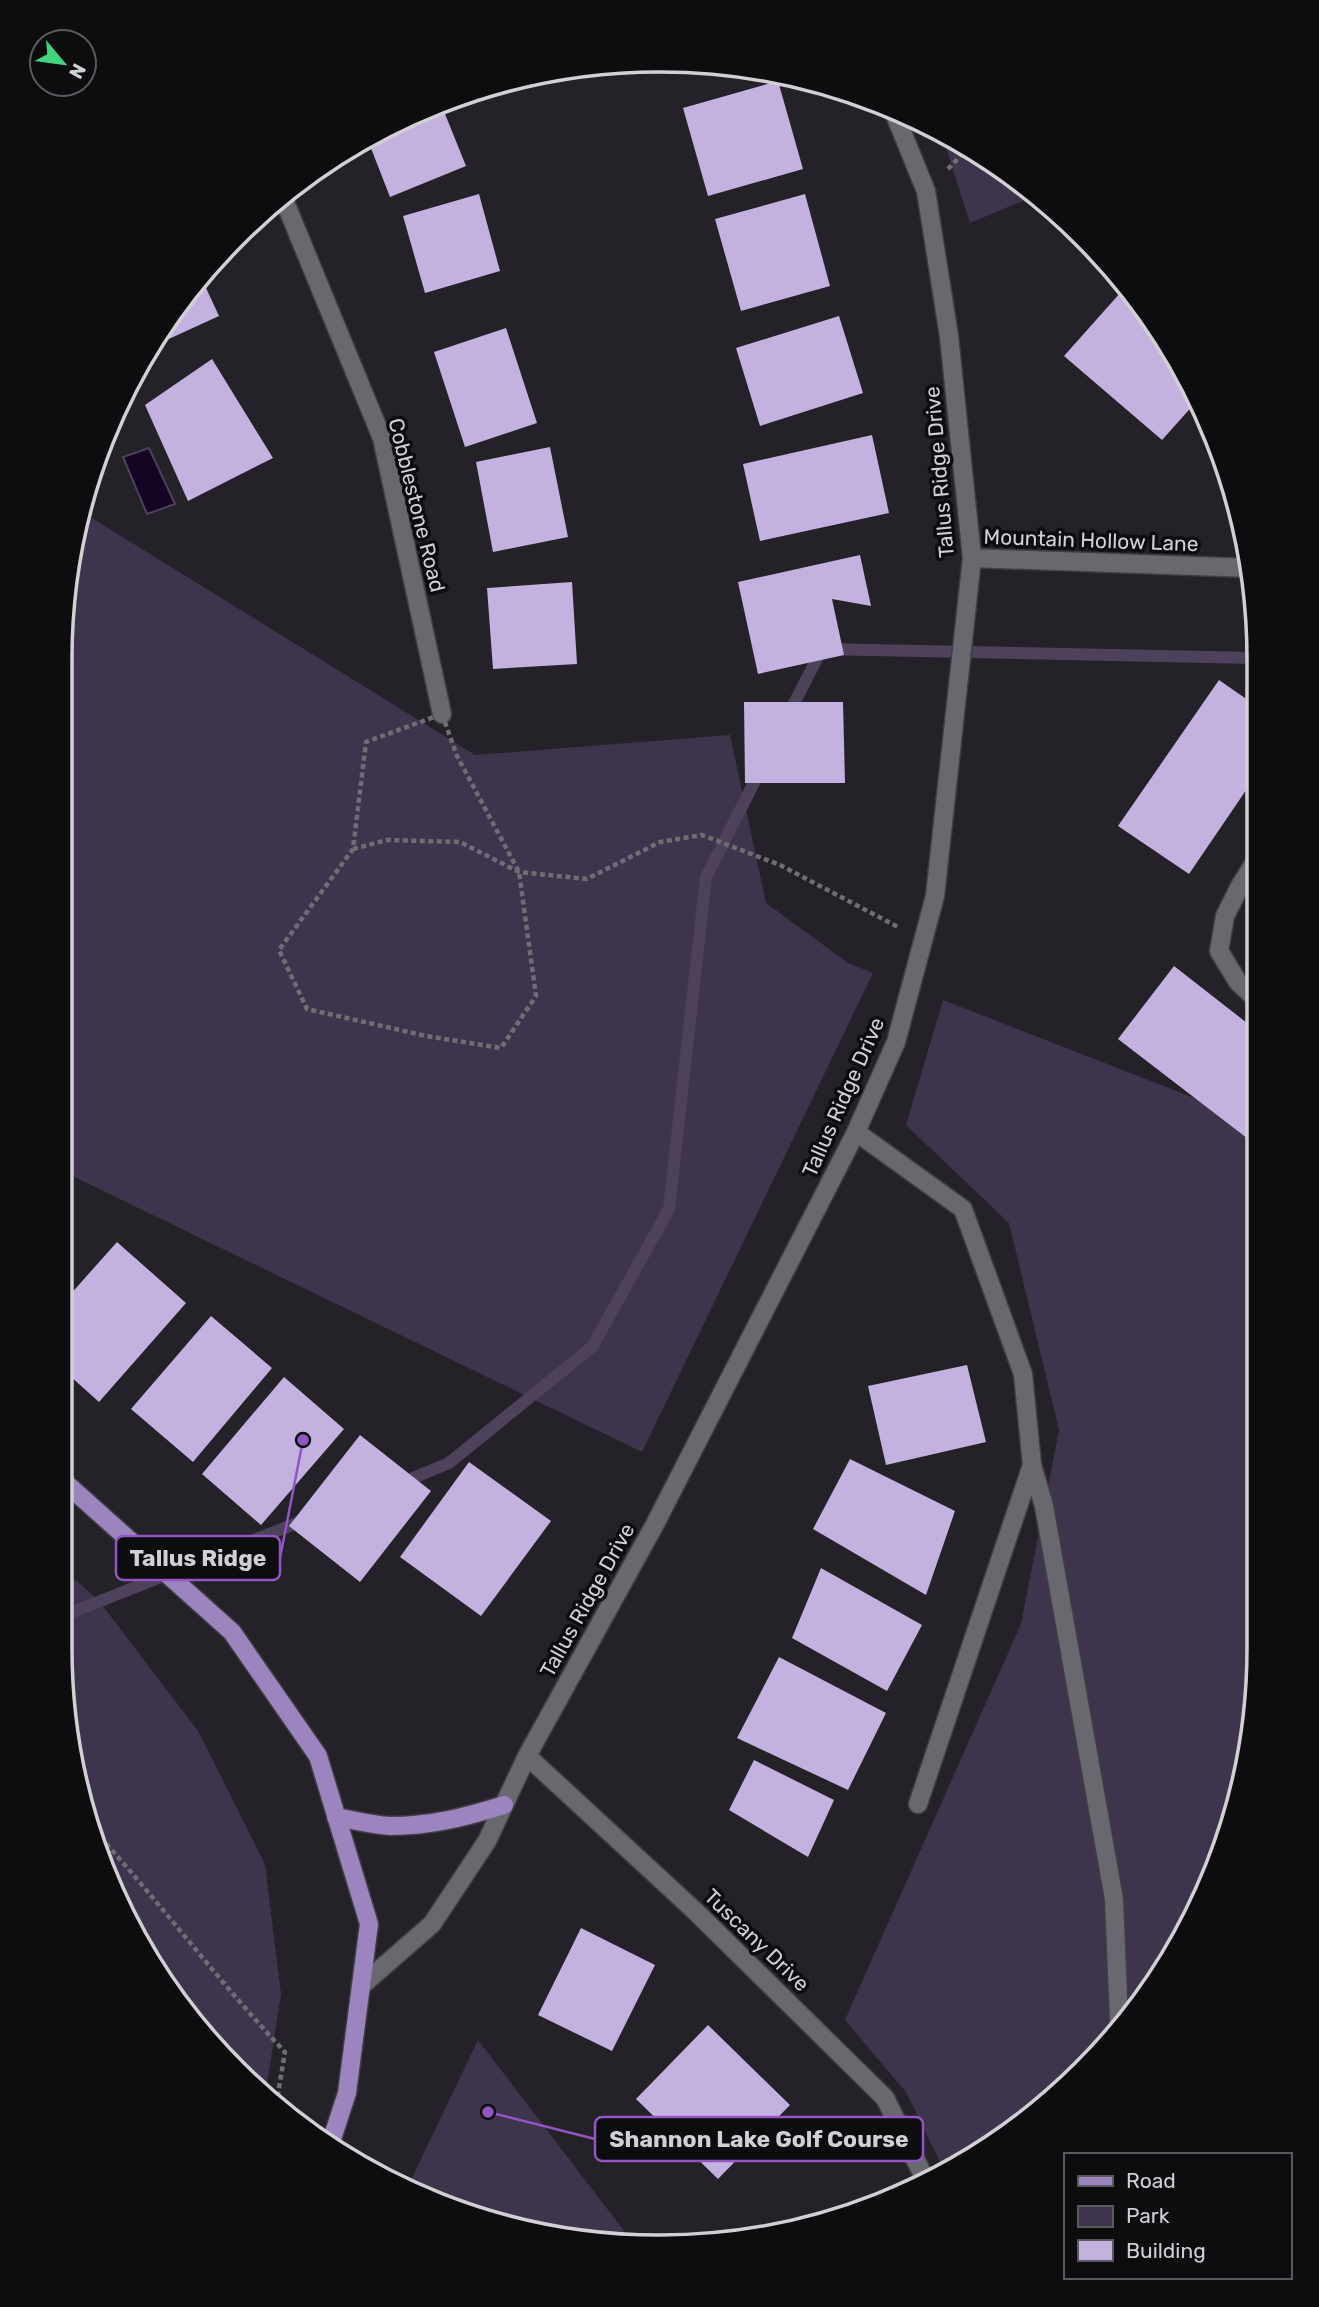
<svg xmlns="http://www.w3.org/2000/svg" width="1319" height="2307" viewBox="0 0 1319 2307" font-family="Rubik,sans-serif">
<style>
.green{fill:#3e354d}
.water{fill:#140525;stroke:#4d425a;stroke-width:2}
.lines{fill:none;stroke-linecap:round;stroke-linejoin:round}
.stream{stroke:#4d425a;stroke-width:12}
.building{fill:#c3b2df}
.minor-casing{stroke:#403e44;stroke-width:21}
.major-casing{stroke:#403e44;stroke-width:21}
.path{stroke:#706e73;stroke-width:4.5;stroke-dasharray:5 3.5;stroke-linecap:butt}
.minor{stroke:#6a686f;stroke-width:18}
.major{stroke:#9c84be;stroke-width:18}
.labels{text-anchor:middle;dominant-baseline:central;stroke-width:7;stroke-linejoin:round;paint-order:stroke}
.street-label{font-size:21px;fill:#d2d0d5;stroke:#0d0c0f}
.rim{fill:none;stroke:#d2d0d5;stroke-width:3.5}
.leader{fill:none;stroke:#9155c4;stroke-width:2.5}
.callout-dot{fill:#9155c4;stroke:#0d0c0f;stroke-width:2.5}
.callout{fill:#0d0c0f;stroke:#9155c4;stroke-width:2.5}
.callout-label{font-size:23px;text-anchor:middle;font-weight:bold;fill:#d2d0d5}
</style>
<rect width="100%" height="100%" fill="#242228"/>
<!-- green -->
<path class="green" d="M941,132L960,140L1052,211L1027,199L970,223Z
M82,512L475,755L730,735L766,903L848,963L873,973L642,1452L60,1170L61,621Z
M943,1000L1256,1122L1258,1686L1228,1840L1179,1948L1055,2099L943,2168L906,2092L845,2020L1021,1624L1059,1430L1009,1223L906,1125Z
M60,1566L99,1601L198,1731L265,1864L281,1994L266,2090L183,2012L91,1840L60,1647Z
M478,2040L631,2240L504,2227L409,2184Z"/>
<!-- water -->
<path class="water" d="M149,448L175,504L147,514L123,457Z"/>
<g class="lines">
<!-- stream -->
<path class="stream" d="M788,715L822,649L1255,658
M401,1483L449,1463L592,1347L669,1209L706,877L761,769
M60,1617L302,1521"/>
</g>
<!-- building -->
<path class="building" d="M648,62L676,63L652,71Z
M778,81L803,169L708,196L683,108Z
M441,104L466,166L390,197L367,138L394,121Z
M479,194L500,271L425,293L403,216Z
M805,194L830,286L741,311L715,219Z
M200,275L219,316L147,349Z
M1121,292L1149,315L1159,326L1196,402L1162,440L1064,356Z
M839,316L863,393L760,426L736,348Z
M506,328L537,423L465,447L434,352Z
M212,359L273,458L188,501L145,405Z
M872,435L889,513L760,541L743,464Z
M550,447L568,537L493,552L476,462Z
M860,555L871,606L832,599L844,655L758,674L738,582Z
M572,582L577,664L493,669L487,588Z
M1219,680L1255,705V777L1189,874L1118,826Z
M744,702H843L845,783H745Z
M1174,966L1256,1030V1145L1118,1039Z
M117,1242L186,1303L99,1402L60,1367V1306Z
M211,1316L272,1368L193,1462L131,1409Z
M967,1365L986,1442L886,1465L868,1386Z
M284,1377L344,1429L261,1525L202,1474Z
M360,1435L431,1491L360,1582L289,1526Z
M850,1459L955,1511L926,1595L813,1529Z
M469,1462L551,1521L481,1616L400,1557Z
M821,1568L922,1625L887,1691L792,1638Z
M779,1657L886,1713L848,1790L737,1738Z
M754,1760L834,1800L808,1857L729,1810Z
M581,1928L655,1965L612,2051L538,2015Z
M708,2025L790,2105L718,2179L636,2099Z"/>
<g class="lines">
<!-- minor casing -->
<g class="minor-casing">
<path id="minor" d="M282,195L382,438L442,714
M972,558L1251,568
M1255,862L1240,886L1225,916L1219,951L1238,982L1256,999
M856,1132L963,1209L1023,1374L1032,1465L918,1804
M1032,1465L1044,1506L1114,1899L1119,2021
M527,1756L694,1910L885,2098L925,2179
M361,1986L432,1924L487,1841L527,1756L654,1526L856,1132L896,1042L935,896L972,558L949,336L926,191L893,110"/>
</g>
<!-- major casing -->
<g class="major-casing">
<path id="major" d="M60,1478L232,1632L318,1756L369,1924L347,2093L329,2148
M336,1817C353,1820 372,1825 390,1826C431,1826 466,1817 504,1805"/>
</g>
<!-- path -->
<path class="path" d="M948,169L969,147
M442,714L457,756L519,872L536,996L501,1048L426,1036L307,1009L279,950L353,849L366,742Z
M353,849L387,840L460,842L519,872L587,879L660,842L702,835L780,865L898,927
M89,1825C157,1898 216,1979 285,2052L277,2100"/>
<!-- minor -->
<use href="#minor" class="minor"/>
<!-- major -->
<use href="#major" class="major"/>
</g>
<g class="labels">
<!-- street labels -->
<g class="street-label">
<text transform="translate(939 472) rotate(-95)">Tallus Ridge Drive</text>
<text transform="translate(417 505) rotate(76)">Cobblestone Road</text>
<text transform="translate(1091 540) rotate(2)">Mountain Hollow Lane</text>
<text transform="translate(843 1097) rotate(-66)">Tallus Ridge Drive</text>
<text transform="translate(587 1600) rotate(-61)">Tallus Ridge Drive</text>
<text transform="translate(757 1940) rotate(44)">Tuscany Drive</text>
</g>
</g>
<!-- crop -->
<path d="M0 0H1319V2307H0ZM659 72H660A587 587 0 0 1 1247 659V1648A587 587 0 0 1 660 2235H659A587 587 0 0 1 72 1648V659A587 587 0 0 1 659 72Z" fill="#0d0c0f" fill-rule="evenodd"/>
<path class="rim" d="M659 72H660A587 587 0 0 1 1247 659V1648A587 587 0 0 1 660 2235H659A587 587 0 0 1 72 1648V659A587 587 0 0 1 659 72Z"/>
<!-- callouts -->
<path class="leader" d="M303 1440L280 1558M488 2112L595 2139"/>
<g class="callout-dot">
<circle cx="303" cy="1440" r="7"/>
<circle cx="488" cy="2112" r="7"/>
</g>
<g class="callout">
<rect x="116" y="1536" width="164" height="44" rx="7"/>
<rect x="595" y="2117" width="328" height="44" rx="7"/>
</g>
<g class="callout-label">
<text x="198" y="1566">Tallus Ridge</text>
<text x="759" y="2147">Shannon Lake Golf Course</text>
</g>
<!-- legend -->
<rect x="1064" y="2153" width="228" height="126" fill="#0d0c0f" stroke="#5c5a5e" stroke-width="2"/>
<rect x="1078" y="2176" width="35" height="10" fill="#9c84be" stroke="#5c5a5e" stroke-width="2"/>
<text x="1126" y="2188" font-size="21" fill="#d2d0d5">Road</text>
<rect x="1078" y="2206" width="35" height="21" fill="#3e354d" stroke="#5c5a5e" stroke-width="2"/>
<text x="1126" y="2223" font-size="21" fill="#d2d0d5">Park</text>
<rect x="1078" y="2240" width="35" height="21" fill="#c3b2df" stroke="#5c5a5e" stroke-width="2"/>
<text x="1126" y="2258" font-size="21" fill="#d2d0d5">Building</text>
<!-- north arrow -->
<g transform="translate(63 63) rotate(119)"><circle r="33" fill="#0d0c0f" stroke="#5c5a5e" stroke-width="2"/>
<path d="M0-5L12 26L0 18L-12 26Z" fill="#40d77c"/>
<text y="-10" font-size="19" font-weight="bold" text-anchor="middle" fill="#d2d0d5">N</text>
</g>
</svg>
